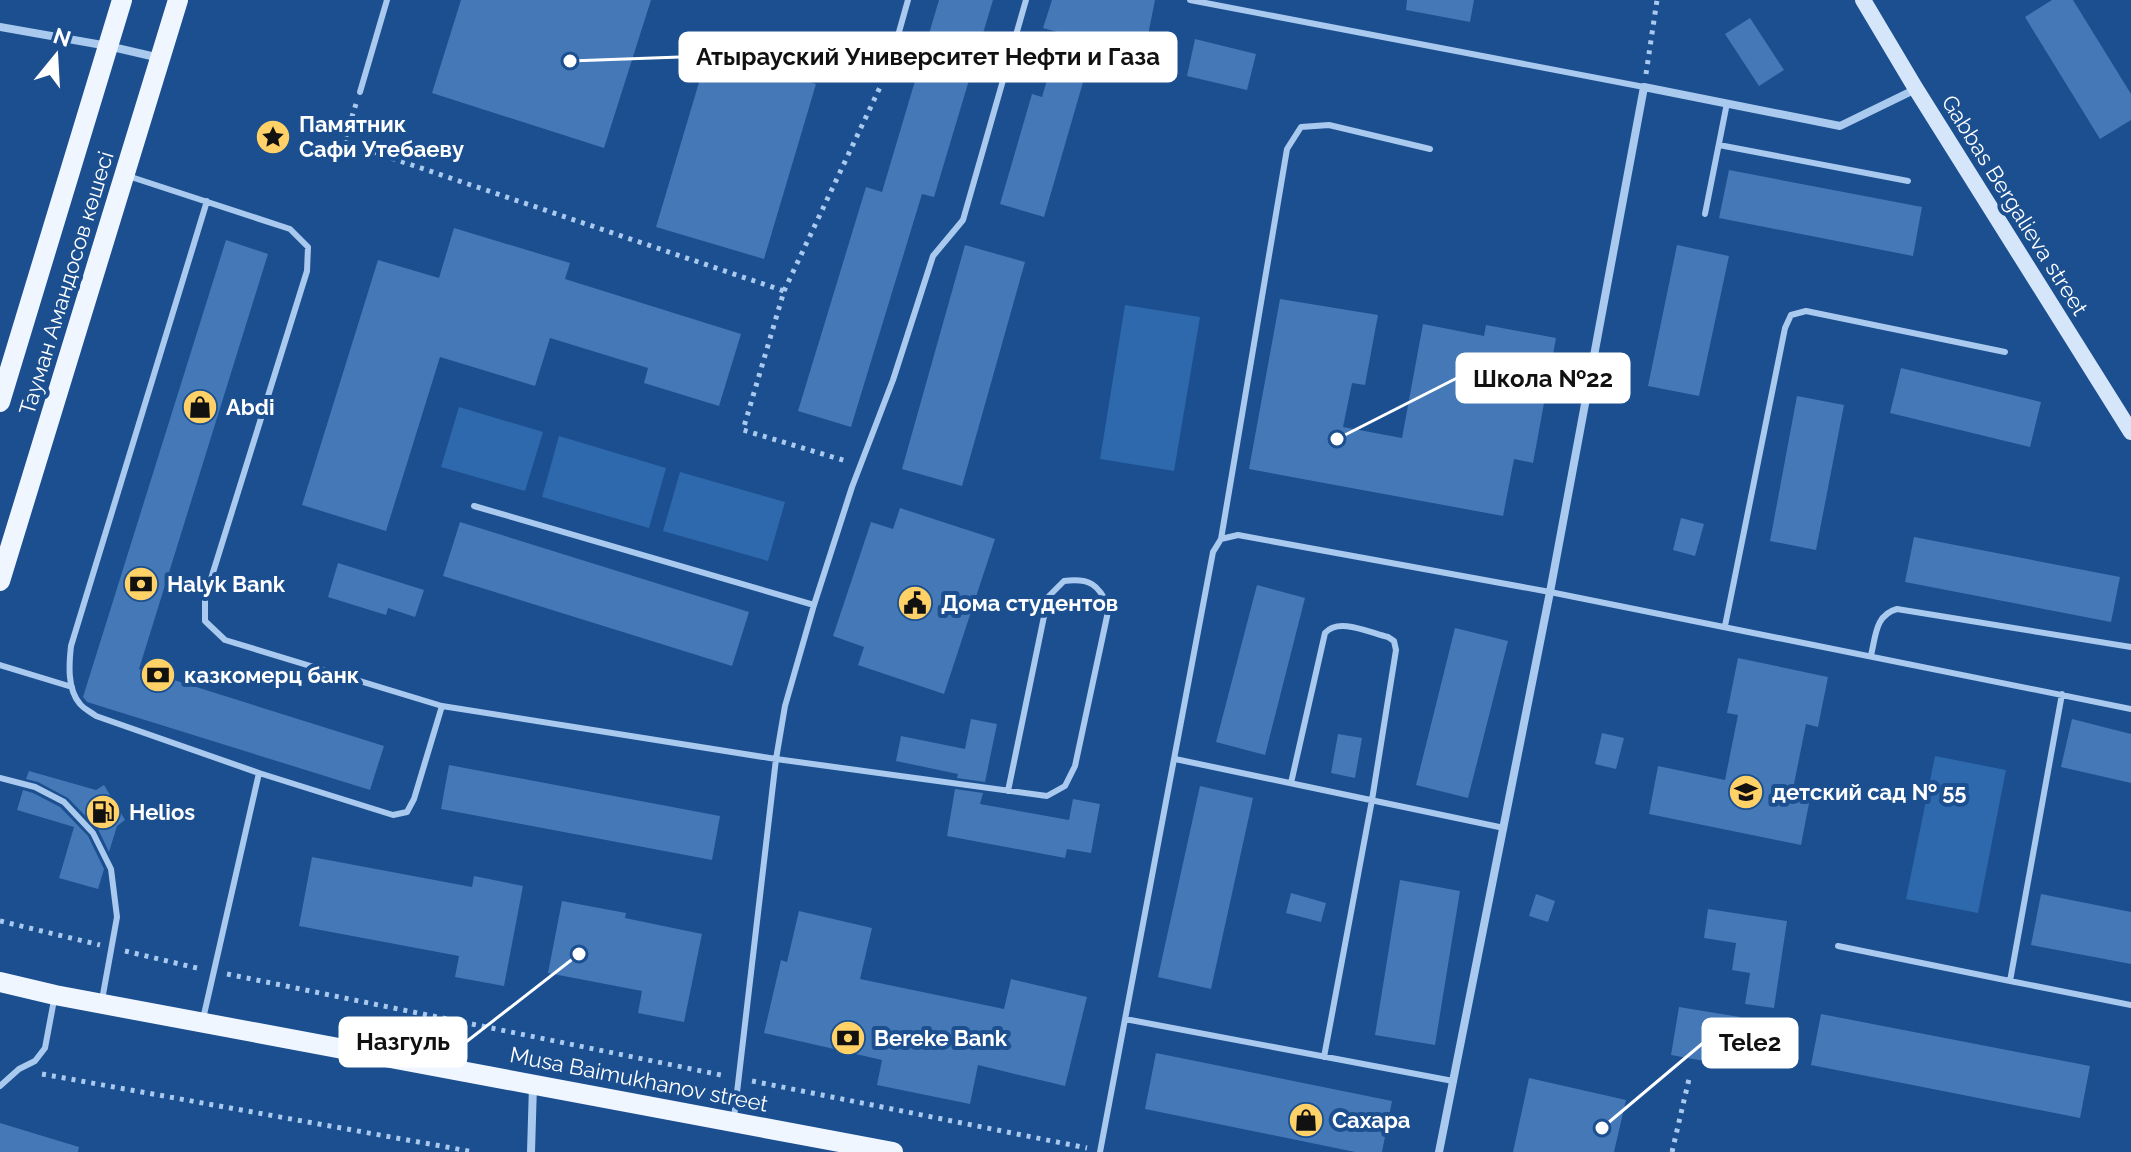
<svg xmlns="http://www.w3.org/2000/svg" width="2131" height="1152" viewBox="0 0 2131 1152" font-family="Raleway,sans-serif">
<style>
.green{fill:#2e69ad}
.building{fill:#4478b7}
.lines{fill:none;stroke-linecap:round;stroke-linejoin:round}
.path{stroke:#a9c9ee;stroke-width:5;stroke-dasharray:4 6;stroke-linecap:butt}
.lane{stroke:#a9c9ee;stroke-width:6}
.street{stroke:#a9c9ee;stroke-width:8}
.secondary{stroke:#d6e6fa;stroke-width:16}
.primary{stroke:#f0f6ff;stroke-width:20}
.labels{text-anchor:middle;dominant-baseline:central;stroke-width:8;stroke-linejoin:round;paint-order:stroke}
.poi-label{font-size:22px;font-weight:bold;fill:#fff;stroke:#1b4f8f;text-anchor:start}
.street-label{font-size:22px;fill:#fff;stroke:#1b4f8f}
.leader{fill:none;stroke:#fff;stroke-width:3}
.callout-dot{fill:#fff;stroke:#1b4f8f;stroke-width:3}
.callout{fill:#fff;stroke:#fff;stroke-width:3}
.callout-label{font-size:24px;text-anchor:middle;font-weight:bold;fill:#111}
</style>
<rect width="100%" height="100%" fill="#1b4f8f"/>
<!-- green -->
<path class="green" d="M1125,305L1200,317L1174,471L1100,459Z
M459,407L543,432L525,491L441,467Z
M559,436L666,468L649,528L542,497Z
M680,472L785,502L768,561L663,531Z
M1935,756L2006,770L1978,913L1906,899Z"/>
<!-- building -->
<path class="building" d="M461,0H651L604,148L432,93Z
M939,0H993L934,197L922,194L851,427L798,411L866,187L882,192Z
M1052,0H1155L1140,75L1088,65L1044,217L1000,204L1032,94L1042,97L1061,33L1043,28Z
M1407,0H1474L1470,22L1406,10Z
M2052,0H2073L2131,94V120L2100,139L2025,17Z
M1750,18L1784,70L1759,86L1725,34Z
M1195,39L1256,54L1247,90L1187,76Z
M708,52L816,84L764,259L656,227Z
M1729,170L1922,207L1913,256L1719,218Z
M454,228L570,263L565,279L741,334L719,406L644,383L648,368L550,338L535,386L440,357L386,531L302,505L378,260L439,278Z
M226,240L268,254L139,669L384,746L370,790L87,702L83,697Z
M965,245L1025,262L962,486L902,469Z
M1677,245L1729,256L1699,396L1648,386Z
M1280,299L1378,315L1365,385L1352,383L1343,427L1402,438L1423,324L1484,336L1486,325L1556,338L1533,463L1514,459L1503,516L1249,469Z
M1901,368L2041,402L2030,447L1890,413Z
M1797,396L1844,405L1816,550L1770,541Z
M900,508L995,539L944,694L858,665L864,647L833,636L871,522L893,529Z
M1681,518L1704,524L1695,556L1673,550Z
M460,522L749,612L732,666L443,576Z
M1914,537L2120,577L2111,622L1905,582Z
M338,563L424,590L415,617L388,608L386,615L328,597Z
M1257,585L1305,598L1265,755L1216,742Z
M1455,628L1508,641L1468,798L1416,785Z
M1738,658L1828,677L1818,727L1806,724L1792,794L1810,798L1801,845L1649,814L1658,766L1725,780L1738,715L1727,713Z
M971,719L997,724L985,782L957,778L958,774L896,761L901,736L965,749Z
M2072,719L2131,734V783L2061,767Z
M1602,733L1624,738L1616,769L1595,764Z
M1338,734L1362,738L1355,778L1331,773Z
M449,765L720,816L712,860L441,809Z
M29,771L96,790L104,785L125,820L117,826L109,852L98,829L68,798L38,782L26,779Z
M1200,786L1253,798L1211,989L1158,977Z
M955,789L983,793L980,804L1069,820L1073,799L1100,804L1091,853L1067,849L1065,858L947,836Z
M23,790L33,793L60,807L88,836L104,869L98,889L59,878L74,827L17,810Z
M312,857L472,887L474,876L523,886L504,986L455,977L459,956L299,926Z
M1400,880L1460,891L1435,1045L1375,1035Z
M1291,893L1326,903L1321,922L1286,913Z
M1536,894L1555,901L1548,922L1529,916Z
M2041,894L2131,912V964L2031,945Z
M562,901L626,913L625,918L702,934L684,1022L638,1013L642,991L548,973Z
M1708,909L1787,921L1774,1008L1745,1004L1750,973L1732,970L1736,943L1704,938Z
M799,911L872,928L860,979L1004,1009L1011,979L1087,997L1065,1086L978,1065L970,1104L877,1085L882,1060L764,1033L781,960L787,962Z
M1679,1007L1740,1017L1732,1066L1671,1055Z
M1821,1014L2090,1066L2080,1118L1811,1065Z
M1156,1053L1392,1101L1382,1152H1355L1145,1109Z
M1529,1078L1626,1100L1614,1152H1513Z
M0,1123L79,1147L78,1152H0Z"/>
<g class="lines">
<!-- path -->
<path class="path" d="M1646,74L1657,0
M356,104L344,142L784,291L743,430L846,461
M784,291L882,83
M0,921L100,945
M125,951L201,969
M227,974L726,1076
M42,1074L474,1152
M752,1081L1087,1148
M1672,1152L1689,1079"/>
<!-- lane -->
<path class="lane" d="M1190,0L1644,87
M888,71L908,0
M360,92L387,0
M1719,145L1908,181
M128,176L290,229L308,247L307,271L205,598V621L225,640L442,706L776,759L1047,796L1065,786L1075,766L1109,607C1098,584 1090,578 1064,581L1048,597L1008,791
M207,201L71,646C69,664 67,689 80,704C84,709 91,712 96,716L259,773L393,815L407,812L414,799L442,706
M1705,214L1727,103
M474,506L814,605
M1221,539L1287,149L1301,127L1329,125L1430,149
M1725,626L1785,328L1791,315L1806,311L2005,352
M1871,655C1876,636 1875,615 1897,609L2131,647
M0,665L72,687
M2062,694L2010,981L2131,1005
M1175,759L1504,828
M0,778L35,787L64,802L93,833L111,869L117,917L102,1000
M1291,783L1325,633C1339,617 1370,633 1388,637L1394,641L1396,650L1372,800L1324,1057
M1838,946L2010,981
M203,1019L259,773
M1125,1019L1453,1081
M0,1086L19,1069L35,1061L45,1048L54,1000
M734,1118L776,759L785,706L814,605L852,487L893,380L933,256L963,220L1026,0
M1100,1152L1213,552L1221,539L1238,535L1550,592L2131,709"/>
<!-- street -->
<path class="street" d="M0,27L108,46L160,58
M531,1152L533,1085
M1439,1152L1550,592L1644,87L1840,126L1916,89"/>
<!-- secondary -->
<path class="secondary" d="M1863,0L1916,89L2131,432"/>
<!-- primary -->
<path class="primary" d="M0,402L122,0
M0,581L178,0
M0,982L55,995L893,1152"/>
</g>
<!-- icons -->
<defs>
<g id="sight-disc" transform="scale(1.8)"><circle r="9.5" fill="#ffd166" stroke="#1b4f8f"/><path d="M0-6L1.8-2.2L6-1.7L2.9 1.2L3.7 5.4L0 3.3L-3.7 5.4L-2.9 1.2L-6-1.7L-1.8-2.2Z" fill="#111"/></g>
<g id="shop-disc" transform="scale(1.8)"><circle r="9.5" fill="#ffd166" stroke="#1b4f8f"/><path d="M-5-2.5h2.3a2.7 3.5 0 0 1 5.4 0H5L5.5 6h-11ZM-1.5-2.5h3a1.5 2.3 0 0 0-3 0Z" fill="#111"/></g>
<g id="bank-disc" transform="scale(1.8)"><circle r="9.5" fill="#ffd166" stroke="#1b4f8f"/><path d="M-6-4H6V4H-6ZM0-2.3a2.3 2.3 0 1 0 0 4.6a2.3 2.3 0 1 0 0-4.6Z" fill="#111"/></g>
<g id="civic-disc" transform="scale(1.8)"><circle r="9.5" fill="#ffd166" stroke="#1b4f8f"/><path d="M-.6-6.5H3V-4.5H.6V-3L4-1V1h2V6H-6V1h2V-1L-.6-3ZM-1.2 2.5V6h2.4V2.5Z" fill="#111"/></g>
<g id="school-disc" transform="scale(1.8)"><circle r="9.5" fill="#ffd166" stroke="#1b4f8f"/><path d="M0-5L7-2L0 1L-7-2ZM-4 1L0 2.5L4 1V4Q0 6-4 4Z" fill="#111"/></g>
<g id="fuel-disc" transform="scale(1.8)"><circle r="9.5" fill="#ffd166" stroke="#1b4f8f"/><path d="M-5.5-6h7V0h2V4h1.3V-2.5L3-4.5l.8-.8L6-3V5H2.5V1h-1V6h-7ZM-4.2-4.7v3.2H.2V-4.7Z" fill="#111"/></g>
</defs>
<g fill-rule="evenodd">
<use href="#sight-disc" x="273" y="137"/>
<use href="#shop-disc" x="200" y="407"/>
<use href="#bank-disc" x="141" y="584"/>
<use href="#civic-disc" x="915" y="603"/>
<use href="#bank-disc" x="158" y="675"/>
<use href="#school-disc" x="1746" y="792"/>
<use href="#fuel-disc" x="103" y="812"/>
<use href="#bank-disc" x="848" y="1038"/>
<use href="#shop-disc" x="1306" y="1120"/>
</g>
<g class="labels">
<!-- poi labels -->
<g class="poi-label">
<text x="299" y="124">Памятник<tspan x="299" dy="25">Сафи Утебаеву</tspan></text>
<text x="226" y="407">Abdi</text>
<text x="167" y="584">Halyk Bank</text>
<text x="941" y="603">Дома студентов</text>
<text x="184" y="675">казкомерц банк</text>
<text x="1772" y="792">детский сад № 55</text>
<text x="129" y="812">Helios</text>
<text x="874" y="1038">Bereke Bank</text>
<text x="1332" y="1120">Сахара</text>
</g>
<!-- street labels -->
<g class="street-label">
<text transform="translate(2015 205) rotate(58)">Gabbas Bergalieva street</text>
<text transform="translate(66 283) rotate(-73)">Тауман Амандосов көшесі</text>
<text transform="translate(639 1079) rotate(11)">Musa Baimukhanov street</text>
</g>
</g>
<!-- callouts -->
<path class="leader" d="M570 61L680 57M1337 439L1457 378M579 954L466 1042M1602 1128L1703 1043"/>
<g class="callout-dot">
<circle cx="570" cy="61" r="8"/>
<circle cx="1337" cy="439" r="8"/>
<circle cx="579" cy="954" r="8"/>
<circle cx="1602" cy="1128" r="8"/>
</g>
<g class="callout">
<rect x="680" y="33" width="496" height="48" rx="8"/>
<rect x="1457" y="354" width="172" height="48" rx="8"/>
<rect x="340" y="1018" width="126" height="48" rx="8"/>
<rect x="1703" y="1019" width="94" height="48" rx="8"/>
</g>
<g class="callout-label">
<text x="928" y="65">Атырауский Университет Нефти и Газа</text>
<text x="1543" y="387">Школа №22</text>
<text x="403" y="1050">Назгуль</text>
<text x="1750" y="1051">Tele2</text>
</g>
<!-- north arrow -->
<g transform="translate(56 56) rotate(18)" stroke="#1b4f8f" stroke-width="6" paint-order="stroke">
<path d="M0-6L14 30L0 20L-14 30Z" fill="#ffffff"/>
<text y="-12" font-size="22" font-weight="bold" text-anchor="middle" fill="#ffffff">N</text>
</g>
</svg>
